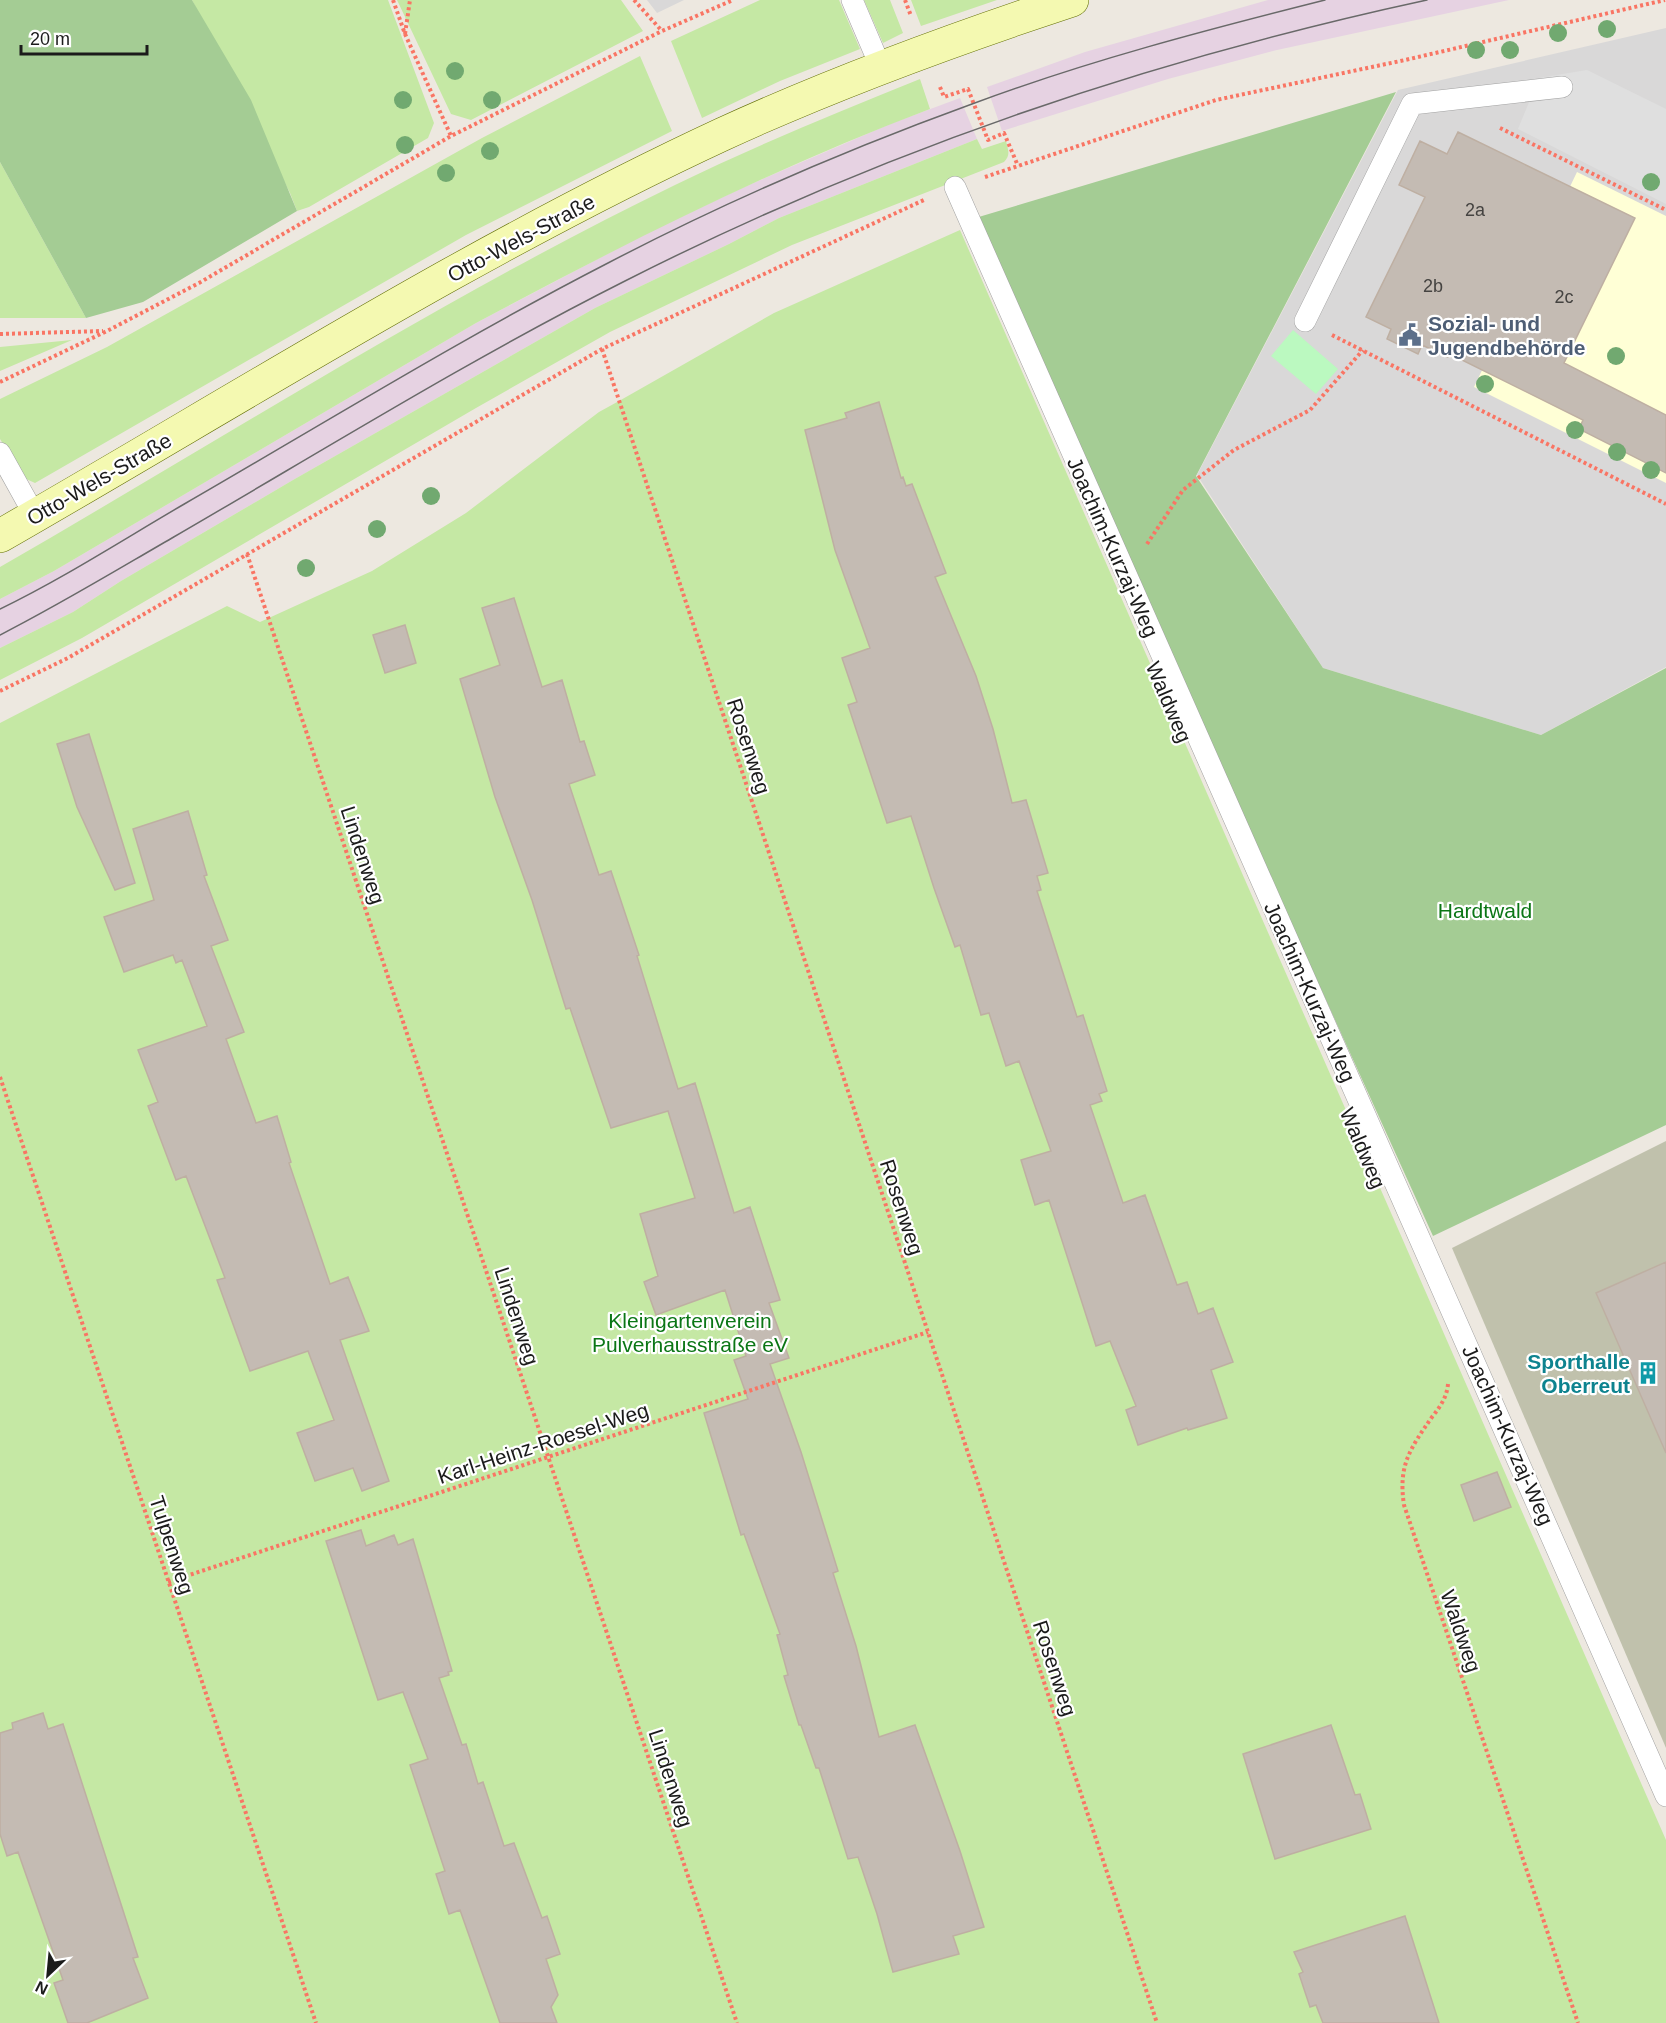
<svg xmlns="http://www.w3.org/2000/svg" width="1666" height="2023" viewBox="0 0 1666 2023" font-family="Arial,sans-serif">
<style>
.residential{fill:#d9d8d8}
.industrial{fill:#e6d2e2}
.education{fill:#ffffd6}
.construction{fill:#c0c1ac}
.grass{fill:#c5e8a4}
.forest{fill:#a4cc94}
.park{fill:#bbf9c0}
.parking{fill:#dfdfdf}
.building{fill:#c4bbb3;stroke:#beafa2;stroke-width:1.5}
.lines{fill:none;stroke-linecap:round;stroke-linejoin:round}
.lane-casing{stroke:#a2a2a2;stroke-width:22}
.secondary-casing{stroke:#626f05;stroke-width:34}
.path{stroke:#f97564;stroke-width:4;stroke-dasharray:3 3;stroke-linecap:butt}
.lane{stroke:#fff;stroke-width:21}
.secondary{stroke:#f4f9b1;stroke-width:33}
.tram{stroke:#696969;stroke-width:1.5}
.tree{fill:#71a970}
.labels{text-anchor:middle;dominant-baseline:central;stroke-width:4.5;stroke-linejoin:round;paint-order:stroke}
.number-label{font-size:18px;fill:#454341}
.street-label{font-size:21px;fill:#1b1b1b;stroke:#fff}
.service-label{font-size:21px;font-weight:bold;fill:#4e5e75;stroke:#fff;text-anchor:start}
.park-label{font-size:21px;fill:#0b7615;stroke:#fff}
.culture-label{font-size:21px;font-weight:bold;fill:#0d838f;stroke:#fff;text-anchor:end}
</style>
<rect width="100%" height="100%" fill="#ede8e0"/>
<!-- residential -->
<path class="residential" d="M647,0H684L657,13Z
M1666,28V667L1541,735L1323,668L1197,475L1398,90Z"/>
<!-- industrial -->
<path class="industrial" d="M1268,0H1509L1277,50L1168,79L1002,131L987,87L1085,52Z
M960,98L977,139L779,218L729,244L595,308L293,480L121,581L73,612L0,648V599L54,571L476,323L647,233L742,188L890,124Z"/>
<!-- education -->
<path class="education" d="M1577,172L1666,216V483L1474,387Z"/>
<!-- construction -->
<path class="construction" d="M1666,1141V1748L1452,1248Z"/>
<!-- grass -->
<path class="grass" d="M192,0H388L434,123L428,138L309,207L297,211L290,193Z
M397,0H621L643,31L471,120L451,114Z
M760,0H839L860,49L780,81L702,118L671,41Z
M864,0H890L903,33L883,43Z
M911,0H997L921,26Z
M640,56L672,131L466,235L35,483L24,478L0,439V399L107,347L482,138Z
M920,79L930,109C773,168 624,244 476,323L54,571L0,599V567C224,438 442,298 675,185C755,146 838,112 920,79Z
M977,139L982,149L1006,141C1008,150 1011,155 1004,162L792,245L610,332L476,408L82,638L0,680V648L73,612L121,581L293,480L595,308L729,244L779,218Z
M0,162L86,318H0Z
M960,230L1666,1840V2023H0V723L227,606L260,622L372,571L466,513L599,412L619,401L774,313Z
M72,340L0,371V347Z"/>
<!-- forest -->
<path class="forest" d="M0,0H192L251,100L297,211L143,302L86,318L0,162Z
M1396,92L1196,476L1323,668L1541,735L1666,668V1125L1433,1236L972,219Z"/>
<!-- park -->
<path class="park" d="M1293,330L1338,369L1316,394L1271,356Z"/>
<!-- parking -->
<path class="parking" d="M1587,70L1666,109V204L1518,129L1539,78Z"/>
<!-- building -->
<path class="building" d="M1458,132L1635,218L1564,363L1666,415V473L1579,429L1583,420L1450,354L1448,357L1422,345L1418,354L1387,339L1391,329L1366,317L1425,197L1399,185L1420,141L1447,154Z
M879,402L901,478L903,477L906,486L912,484L946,573L935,577L976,676L993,729L1012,803L1026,800L1048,873L1037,876L1041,890L1037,891L1077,1017L1083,1015L1107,1091L1099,1094L1102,1101L1090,1105L1123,1203L1145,1195L1177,1285L1187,1282L1198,1314L1213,1308L1233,1362L1211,1370L1227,1418L1188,1430L1187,1428L1138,1445L1126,1410L1136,1406L1110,1341L1096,1346L1049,1200L1035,1205L1021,1160L1051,1151L1019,1061L1006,1066L989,1013L981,1015L960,945L955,947L934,888L911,816L887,823L848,705L857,702L842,658L870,648L835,550L805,430L847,418L845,413Z
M514,598L542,687L562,680L580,742L584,741L595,775L569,784L599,875L611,871L639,955L637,956L678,1089L695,1083L734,1213L750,1207L780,1300L769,1303L789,1358L770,1364L801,1452L838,1571L833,1573L856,1646L879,1737L915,1725L960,1851L984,1927L953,1936L959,1954L893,1972L877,1914L858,1857L848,1859L819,1768H816L801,1725H799L784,1676L788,1675L777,1635L780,1634L744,1534L741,1535L704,1413L748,1399L734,1360L746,1356L725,1290L656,1315L644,1282L658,1276L640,1214L695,1198L668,1111L611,1128L570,1008L566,1009L532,900L495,797L460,679L500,665L482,608Z
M405,625L416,663L385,673L373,635Z
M89,734L135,883L115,890L77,807L57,744Z
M188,811L207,875L204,876L228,940L211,946L244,1032L226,1039L256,1123L277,1116L291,1162L289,1163L330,1284L348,1277L369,1331L340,1340L389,1481L362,1491L353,1468L315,1481L297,1433L334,1420L308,1351L250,1371L217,1280L225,1278L186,1176L176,1180L148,1106L158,1102L138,1050L207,1026L182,960L176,963L173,955L124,972L104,917L154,900L133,829Z
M1666,1262V1453L1596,1293Z
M1497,1472L1511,1507L1474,1521L1461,1485Z
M361,1530L366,1546L394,1535L398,1545L413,1539L452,1671L448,1672L449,1675L439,1678L462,1745L466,1744L478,1784L483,1782L504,1846L514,1843L542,1918L547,1916L560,1954L546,1959L558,1995L551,2007L557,2023H500L460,1910L449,1914L436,1874L445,1871L410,1765L428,1759L403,1692L378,1700L326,1541Z
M43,1713L48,1729L63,1724L138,1957L133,1958L148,1998L87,2023H68L54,1983L63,1980L18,1852L7,1856L0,1834V1733L13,1729L12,1723Z
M1331,1725L1355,1795L1360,1794L1371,1829L1275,1859L1243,1754Z
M1405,1916L1439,2023H1323L1316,2005L1310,2007L1299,1974L1303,1972L1294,1952Z"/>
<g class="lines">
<!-- lane casing -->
<g class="lane-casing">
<path id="lane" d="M852,0L881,68
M955,187C1189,724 1432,1258 1666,1796
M1305,321L1412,104L1562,87
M0,453L35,516"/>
</g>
<!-- secondary casing -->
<g class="secondary-casing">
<path id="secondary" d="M0,536C239,399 473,250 723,134C836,82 954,39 1072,0"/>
</g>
<!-- path -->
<path class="path" d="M393,0L405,34L451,136
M634,0L662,31
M905,0L911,16
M405,34L410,0
M940,87L944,97L968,89L988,140L1004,133L1018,166
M1500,128L1666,210
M985,177L1216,100L1405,60L1665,0
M0,334L103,331
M1332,335L1666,504
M602,349L1157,2023
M0,382L107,331L199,283L451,136L662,31L733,0
M1147,544L1183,490L1234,450L1310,410L1363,350
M247,554L737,2023
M0,691L68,658L602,349L924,200
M0,1077L316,2023
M1448,1384C1447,1397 1440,1407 1432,1417C1410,1449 1398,1465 1404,1505L1578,2023
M168,1582L928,1332"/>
<!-- lane -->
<use href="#lane" class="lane"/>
<!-- secondary -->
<use href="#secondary" class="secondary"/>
<!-- tram -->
<path class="tram" d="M0,609C64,578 124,539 186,503C326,422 464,337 608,263C725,202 848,149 972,104C1087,61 1206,30 1325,0
M0,635C59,605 115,571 172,538C322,451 470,359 625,281C879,152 1149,60 1427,0"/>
</g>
<!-- trees -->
<g class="tree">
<circle cx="1607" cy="29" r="9"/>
<circle cx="1558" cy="33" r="9"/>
<circle cx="1476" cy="50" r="9"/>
<circle cx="1510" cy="50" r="9"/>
<circle cx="455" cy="71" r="9"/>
<circle cx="403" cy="100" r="9"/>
<circle cx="492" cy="100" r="9"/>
<circle cx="405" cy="145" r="9"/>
<circle cx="490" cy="151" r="9"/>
<circle cx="446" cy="173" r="9"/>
<circle cx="1651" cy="182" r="9"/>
<circle cx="1616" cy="356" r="9"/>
<circle cx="1485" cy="384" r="9"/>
<circle cx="1575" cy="430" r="9"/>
<circle cx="1617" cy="452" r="9"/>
<circle cx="1651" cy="470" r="9"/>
<circle cx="431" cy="496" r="9"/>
<circle cx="377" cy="529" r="9"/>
<circle cx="306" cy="568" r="9"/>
</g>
<!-- icons -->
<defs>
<g id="civic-bare" transform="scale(1.8)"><path d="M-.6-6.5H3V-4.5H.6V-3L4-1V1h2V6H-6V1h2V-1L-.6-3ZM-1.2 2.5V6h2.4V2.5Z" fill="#5c6f8a" stroke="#fff" stroke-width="2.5" paint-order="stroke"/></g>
<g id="building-bare" transform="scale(1.8)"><path d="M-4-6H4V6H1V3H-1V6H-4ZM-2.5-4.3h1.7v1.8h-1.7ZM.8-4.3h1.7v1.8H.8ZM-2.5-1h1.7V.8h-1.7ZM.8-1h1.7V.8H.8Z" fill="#0f9aa8" stroke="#fff" stroke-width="2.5" paint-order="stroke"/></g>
</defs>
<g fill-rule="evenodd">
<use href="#civic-bare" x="1410" y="335"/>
<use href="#building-bare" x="1648" y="1373"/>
</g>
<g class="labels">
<!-- number labels -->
<g class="number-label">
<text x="1475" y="210">2a</text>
<text x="1433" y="286">2b</text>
<text x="1564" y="297">2c</text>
</g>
<!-- street labels -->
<g class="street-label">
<text transform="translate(521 238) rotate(-28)">Otto-Wels-Straße</text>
<text transform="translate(99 479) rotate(-30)">Otto-Wels-Straße</text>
<text transform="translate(1113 547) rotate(66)">Joachim-Kurzaj-Weg</text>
<text transform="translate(1169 702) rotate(67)">Waldweg</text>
<text transform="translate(749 746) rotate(72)">Rosenweg</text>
<text transform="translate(363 855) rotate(72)">Lindenweg</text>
<text transform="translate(1310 992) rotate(66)">Joachim-Kurzaj-Weg</text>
<text transform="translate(1363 1148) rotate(67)">Waldweg</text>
<text transform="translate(902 1207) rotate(72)">Rosenweg</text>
<text transform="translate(517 1316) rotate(72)">Lindenweg</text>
<text transform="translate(1508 1435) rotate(66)">Joachim-Kurzaj-Weg</text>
<text transform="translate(543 1443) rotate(-18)">Karl-Heinz-Roesel-Weg</text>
<text transform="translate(172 1545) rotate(72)">Tulpenweg</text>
<text transform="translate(1461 1631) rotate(71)">Waldweg</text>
<text transform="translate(1055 1668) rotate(72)">Rosenweg</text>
<text transform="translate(671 1778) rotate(72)">Lindenweg</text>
</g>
<!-- service labels -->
<g class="service-label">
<text x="1428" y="323">Sozial- und<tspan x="1428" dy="24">Jugendbehörde</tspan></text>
</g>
<!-- park labels -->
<g class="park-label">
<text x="1485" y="910">Hardtwald</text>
<text x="690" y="1320">Kleingartenverein<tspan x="690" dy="24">Pulverhausstraße eV</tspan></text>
</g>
<!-- culture labels -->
<g class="culture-label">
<text x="1630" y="1361">Sporthalle<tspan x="1630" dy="24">Oberreut</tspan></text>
</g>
</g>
<!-- north arrow -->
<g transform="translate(48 1975) rotate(206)" stroke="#ffffff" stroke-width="4.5" paint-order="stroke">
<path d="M0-4.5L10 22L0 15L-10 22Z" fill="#1b1b1b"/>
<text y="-9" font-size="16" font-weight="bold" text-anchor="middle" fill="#1b1b1b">N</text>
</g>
<!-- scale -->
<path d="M21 45v9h126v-9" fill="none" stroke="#1b1b1b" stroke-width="3"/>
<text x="30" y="45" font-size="18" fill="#1b1b1b" stroke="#ffffff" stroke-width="4.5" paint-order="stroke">20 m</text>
</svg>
